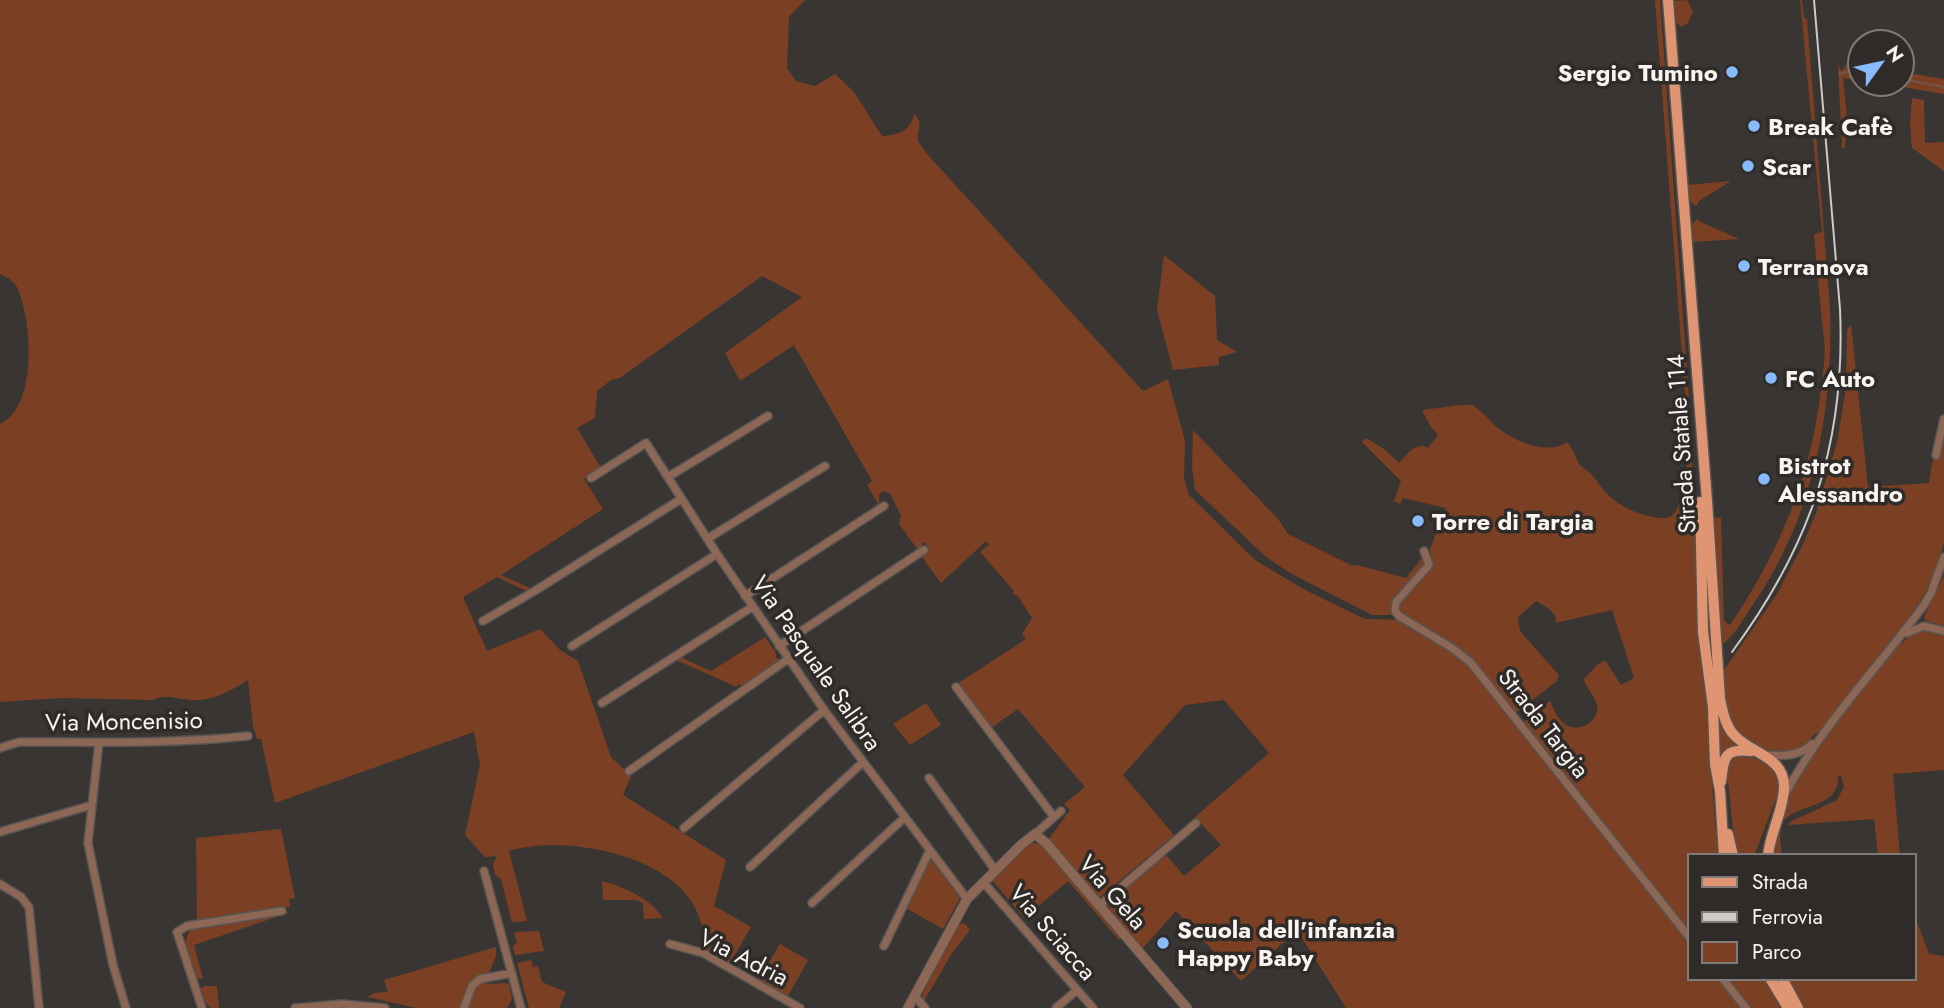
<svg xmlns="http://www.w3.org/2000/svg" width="1944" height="1008" viewBox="0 0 1944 1008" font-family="Jost,sans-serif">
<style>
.green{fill:#7b4024}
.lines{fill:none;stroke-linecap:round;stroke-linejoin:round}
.stream{stroke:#735649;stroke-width:2}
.minor-casing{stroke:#575452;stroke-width:10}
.tertiary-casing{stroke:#575452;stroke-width:11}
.primary-casing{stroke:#575452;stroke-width:13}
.minor{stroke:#8c6756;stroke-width:7}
.tertiary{stroke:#8c6756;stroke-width:9}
.primary{stroke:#e09572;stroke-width:10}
.rail{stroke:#cdcac8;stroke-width:2}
.poi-dot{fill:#88bafc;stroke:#2f2b29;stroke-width:2.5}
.labels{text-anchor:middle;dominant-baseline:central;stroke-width:7;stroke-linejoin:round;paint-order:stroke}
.poi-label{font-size:24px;font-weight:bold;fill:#f7f4f2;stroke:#2f2b29;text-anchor:start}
.street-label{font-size:24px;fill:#f7f4f2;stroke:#2f2b29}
</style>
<rect width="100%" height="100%" fill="#393533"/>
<!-- green -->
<path class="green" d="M0,0H805L789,17L787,68L796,81L815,86L835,74L854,92L882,136C898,135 911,131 914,114C924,124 917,129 918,141L927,154L1143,391L1168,379L1185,441L1184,479L1189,495L1255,560L1307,591L1365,619L1404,620L1451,650L1470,664L1690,942V978H1718L1742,1008H1346L1297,930L1241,981L1176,911L1142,949L1107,905L1166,855L1184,876L1221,845L1195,817L1269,753L1224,700L1185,705L1123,775L1174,835L1099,898L1048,840L1070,810L1064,804L1085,787L1018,709L991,728L957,684L1026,639L1022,634L1032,618L1018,596L1012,594L1014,591L980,552L989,545L986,541L941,583L921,556L930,550L925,543L922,542V548L918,550L899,524L901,516L890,493L882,491L879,496V505L867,485L872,481L794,345L740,381L725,353L802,297L762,276L620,378L611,380L597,391L595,418L577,428L601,468L584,479L603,509L501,575L532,589L529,592L497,577L463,597L487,651L540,629L560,650L578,661L611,757L631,776L623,795L726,860L714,906L751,927L730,963H725L703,948C706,936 703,929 699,917C679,855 565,834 509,851L527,921L512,922L501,879L495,875L493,864L497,856L485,857L465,835L480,765L474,732L275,803L261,739H257L253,726L248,680C231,691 210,702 191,700C178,699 165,693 153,700L62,698L0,702V424C37,407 32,324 19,292C16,282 9,278 0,274Z
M1655,0H1660L1690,412L1684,416L1683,407H1686Z
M1687,0L1693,11L1688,23L1681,27L1676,22L1674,1Z
M1800,0H1802L1804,17L1807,19L1830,308C1833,414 1814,514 1754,603C1745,617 1734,637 1721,645L1711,517L1721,518L1724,621L1730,625C1779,553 1812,474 1821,388C1823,373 1826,355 1824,340C1820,305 1817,269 1814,234L1822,232Z
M1848,63L1860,65V80L1843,78L1847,117L1845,148H1842L1838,63L1841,71Z
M1902,72L1944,79V94L1885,84H1902Z
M1912,98L1924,100L1925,143L1944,142V171L1912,148L1910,123Z
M1731,181L1699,201L1696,206L1690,201L1688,185Z
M1697,219L1701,222L1739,239L1693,242L1691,225Z
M1164,255L1215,296L1217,340L1237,352L1219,357V365L1173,370L1157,310Z
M1851,324L1868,487L1929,483L1933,458L1938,457L1944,429V542C1936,580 1918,607 1895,637L1902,643C1915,629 1927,629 1944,634V770L1893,774L1900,856H1878L1874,819L1788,825L1792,821L1837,800L1844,787L1841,775L1838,777C1839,813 1787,801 1781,828C1779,837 1781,847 1782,856H1772C1785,803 1792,780 1827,737L1819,731L1800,748L1788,751L1766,750L1750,744L1733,727L1726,710L1724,670L1777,594L1803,544L1816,513L1837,442L1846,388L1847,330Z
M1462,405H1472C1482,411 1489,420 1498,428C1514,441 1548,456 1567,442C1575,451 1574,457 1580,465C1584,469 1589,471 1592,475C1596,479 1599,484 1602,488C1615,504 1633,513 1653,517C1672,521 1677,514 1682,496C1689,474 1689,443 1681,421L1689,427L1696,507L1701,649L1704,687L1710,717L1709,749L1718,856H1690V934L1523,723L1550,701C1553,708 1558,720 1566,725C1580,733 1600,721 1597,705C1595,695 1586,689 1584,679L1596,666L1605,660L1621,685L1634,678L1612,610L1555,623L1556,618L1551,610L1536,601L1518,617L1520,631L1559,675L1557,681L1515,713L1471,659L1400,614L1397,605L1430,567L1432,561L1430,549L1435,536L1437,524L1446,508L1403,498L1400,504L1394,501L1401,481L1362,442L1366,438L1384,449L1399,463C1407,455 1415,441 1428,448L1438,435L1431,427L1422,410Z
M1193,430L1278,519L1288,534L1353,566L1357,565L1406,578L1423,557L1426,562L1424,567L1394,600L1395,615H1372L1290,573L1265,556L1195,490L1192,467Z
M1706,573L1717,710L1740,745L1720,764L1707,630Z
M1944,576V626L1926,621L1924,617Z
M765,637L776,653V658L781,660L743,686L738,684L737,687L676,660L680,657L711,671Z
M926,703L941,725L910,745L893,724Z
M1746,754L1770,766L1777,774L1780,788L1754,856H1736L1726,762L1729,757Z
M281,829L295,898L289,899L290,907L229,915L197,922L196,838Z
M1033,843L1043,845L1122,937L1119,940L1068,881L1024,918L992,880L1022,850Z
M929,859H931L960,898L943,929L904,907Z
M602,881C625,887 651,899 663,918L644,919L643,903L636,900H603Z
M291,912L194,945L203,979L195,978L185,943L190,929L231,920Z
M1914,914L1929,954L1944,956V1008H1803L1786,978H1914Z
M964,923L970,930L952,953L924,1001L922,995L957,925Z
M539,931L544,951L515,955L513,947L517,942L514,932Z
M780,944L808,960L788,996L759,979Z
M496,947V956L488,975C469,976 467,993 462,1008H416L368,997L374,993L388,992L384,980Z
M531,960L533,967L538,966L542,982L566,992L559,1008H529L517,963Z
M1725,978H1764L1780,1008H1749Z
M488,979L487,984L506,983L509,984L512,999L507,1008H467L478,984Z
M205,986H217L219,1008H211L206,1003L200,989Z"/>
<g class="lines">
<!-- stream -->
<path class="stream" d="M1839,74L1853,70L1860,71
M1902,79L1944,87"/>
<!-- minor casing -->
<g class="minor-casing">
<path id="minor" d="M1936,455L1944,419
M668,477L768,416
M591,478L646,443L717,554L824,710L967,899
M707,539L825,466
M1424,551L1429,565L1396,602L1395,611L1399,616L1452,648L1471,663L1690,938
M745,596L884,506
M483,621L533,592L681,499
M1907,633L1924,626L1944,631
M572,646L717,554
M779,646L924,550
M956,687L1054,817
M602,703L752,607
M99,742L88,843L113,965L126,1008
M0,748L19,742C96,742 172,744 248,736
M1764,755C1782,756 1799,757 1812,744
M629,771L788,659
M929,778L995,870
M1785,794C1822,725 1878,668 1924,605L1931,593L1944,557
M684,828L824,710
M0,832L92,805
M1035,834L1061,811
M750,867L863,762
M484,871L521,1008
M983,882L1093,1008
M0,884L21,897L29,907L39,1008
M812,903L905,817
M1099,906L1196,823
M670,944L703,953L800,1008
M884,946L930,850
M1722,978L1746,1008
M915,996L925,1008
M202,1008L177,932L187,926L282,911
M295,1008L342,1004L385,1008
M464,1008L472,986L480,979L512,973
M1056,1008L1077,990"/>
</g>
<!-- tertiary casing -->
<g class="tertiary-casing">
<path id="tertiary" d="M908,1008L967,899L1022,844L1035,834L1046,843L1187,1008"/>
</g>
<!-- primary casing -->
<g class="primary-casing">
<path id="primary" d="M1668,0L1707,501L1720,699C1723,712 1725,725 1734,735C1750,753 1785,757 1784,787C1784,810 1770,832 1768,856
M1700,502L1703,632L1713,707L1715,764L1720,791L1724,856
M1721,782C1724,758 1723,748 1751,751
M1728,834L1733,856
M1770,978L1788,1008
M1782,978L1798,1008"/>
</g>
<!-- minor -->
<use href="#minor" class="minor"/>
<!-- tertiary -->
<use href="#tertiary" class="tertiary"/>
<!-- primary -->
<use href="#primary" class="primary"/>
<!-- rail -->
<path class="rail" d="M1732,652C1811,545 1846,442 1840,309L1814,0"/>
</g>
<!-- markers -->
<g class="poi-dot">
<circle cx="1732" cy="72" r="7"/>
<circle cx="1754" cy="126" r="7"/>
<circle cx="1748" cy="166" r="7"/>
<circle cx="1744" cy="266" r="7"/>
<circle cx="1771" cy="378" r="7"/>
<circle cx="1764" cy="479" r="7"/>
<circle cx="1418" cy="521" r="7"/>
<circle cx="1163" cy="943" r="7"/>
</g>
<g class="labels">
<!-- poi labels -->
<g class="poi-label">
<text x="1718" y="72" text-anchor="end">Sergio Tumino</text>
<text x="1768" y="126">Break Cafè</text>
<text x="1762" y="166">Scar</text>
<text x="1758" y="266">Terranova</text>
<text x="1785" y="378">FC Auto</text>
<text x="1778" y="465">Bistrot<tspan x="1778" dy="28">Alessandro</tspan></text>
<text x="1432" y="521">Torre di Targia</text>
<text x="1177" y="929">Scuola dell'infanzia<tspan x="1177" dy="28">Happy Baby</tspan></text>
</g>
<!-- street labels -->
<g class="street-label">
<text transform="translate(1681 444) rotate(-94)">Strada Statale 114</text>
<text transform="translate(817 663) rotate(55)">Via Pasquale Salibra</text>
<text transform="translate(124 721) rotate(-1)">Via Moncenisio</text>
<text transform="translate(1544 723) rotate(52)">Strada Targia</text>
<text transform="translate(1113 892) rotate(49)">Via Gela</text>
<text transform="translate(1053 932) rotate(49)">Via Sciacca</text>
<text transform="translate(744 957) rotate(27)">Via Adria</text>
</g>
</g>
<!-- legend -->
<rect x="1688" y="854" width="228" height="126" fill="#2f2b29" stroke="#7f7b79" stroke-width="2"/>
<rect x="1702" y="877" width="35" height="10" fill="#e09572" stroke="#7f7b79" stroke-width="2"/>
<text x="1752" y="889" font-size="21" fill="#f7f4f2">Strada</text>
<rect x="1702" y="912" width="35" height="10" fill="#cdcac8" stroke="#7f7b79" stroke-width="2"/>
<text x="1752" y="924" font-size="21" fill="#f7f4f2">Ferrovia</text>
<rect x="1702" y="942" width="35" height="21" fill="#7b4024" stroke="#7f7b79" stroke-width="2"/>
<text x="1752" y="959" font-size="21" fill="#f7f4f2">Parco</text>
<!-- north arrow -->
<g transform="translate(1881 63) rotate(57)"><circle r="33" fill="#2f2b29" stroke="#7f7b79" stroke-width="2"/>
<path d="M0-5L12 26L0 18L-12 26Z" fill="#88bafc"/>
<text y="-10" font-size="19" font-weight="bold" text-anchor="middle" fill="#f7f4f2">N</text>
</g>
</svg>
